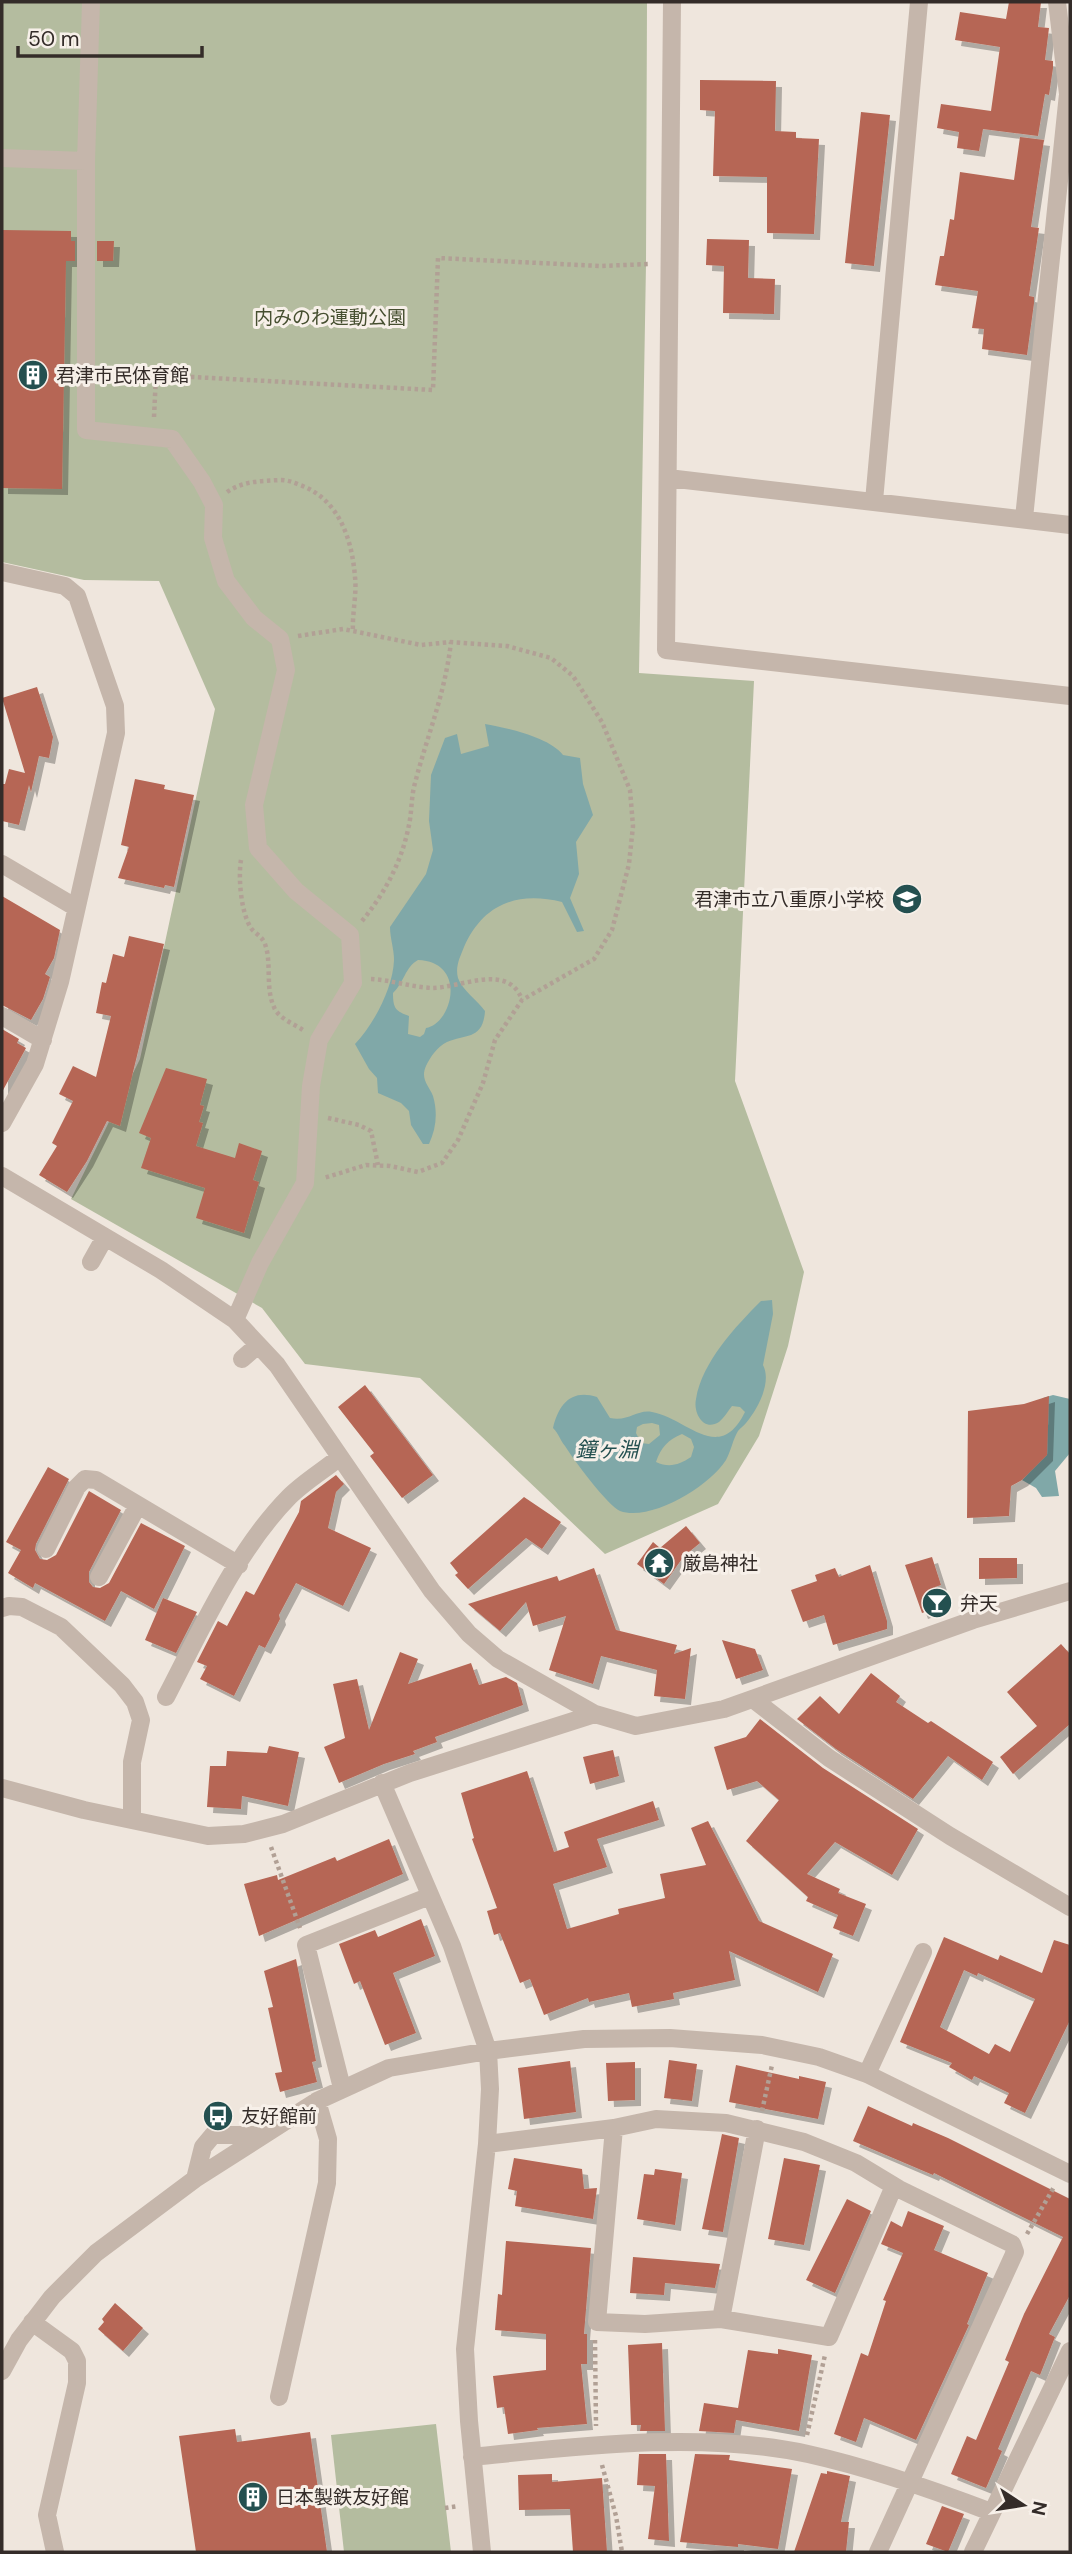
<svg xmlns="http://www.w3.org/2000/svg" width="1072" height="2554" viewBox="0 0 1072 2554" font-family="'DM Sans','Noto Sans JP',sans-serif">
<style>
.green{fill:#b4bc9f}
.water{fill:#80a8a8;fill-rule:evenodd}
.building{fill:#b66654;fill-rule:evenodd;filter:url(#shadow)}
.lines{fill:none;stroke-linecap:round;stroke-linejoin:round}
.path{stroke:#b1a095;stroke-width:4.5;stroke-dasharray:3.5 3.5;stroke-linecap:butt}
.minor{stroke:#c5b6ab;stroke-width:18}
.labels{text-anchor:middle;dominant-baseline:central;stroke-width:6;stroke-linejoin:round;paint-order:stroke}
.park-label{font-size:19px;fill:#464f30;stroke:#f7f0e9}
.poi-label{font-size:19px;fill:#342c29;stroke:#f7f0e9;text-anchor:start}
.water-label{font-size:21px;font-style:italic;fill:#245050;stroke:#f7f0e9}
</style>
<defs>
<filter id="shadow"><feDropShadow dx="6" dy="6" stdDeviation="0" flood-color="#0004"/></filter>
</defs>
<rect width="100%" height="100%" fill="#efe6dd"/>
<!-- green -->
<path class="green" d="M2,2H647L646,264L639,673L754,681L735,1081L804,1272L788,1346L759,1436L718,1504L605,1554L420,1378L305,1364L262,1308L71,1199L140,1059L215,709L159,581L84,580L2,562Z
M436,2424L451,2552H344L331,2435Z"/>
<!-- water -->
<path class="water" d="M485,724C507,728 549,737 563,755L580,758L583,784L593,815L576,842L579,874L570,898L584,931L577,932L562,902C517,891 483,904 464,947C460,957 455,967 458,978C462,990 478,1001 485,1011C483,1040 466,1034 447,1042C437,1047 431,1056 426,1066C420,1079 429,1086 433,1096C438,1113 436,1129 429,1144H423L411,1125L409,1111L401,1103L378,1093L377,1078L369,1069L355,1044C374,1024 393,988 394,960C394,949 390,938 390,927L426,874L433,850L429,821L431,775L445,738L457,734L461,754L489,746ZM418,960C468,962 452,1024 426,1028L424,1034L420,1037L408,1034L409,1016C396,1011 393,1009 393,993C404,983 405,967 418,960Z
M772,1300L773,1314L763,1365C772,1382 758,1409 746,1423C744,1426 740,1428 738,1431C733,1439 731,1451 726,1460C710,1486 651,1522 620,1511C608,1506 573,1459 565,1446C560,1440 559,1434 553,1428C559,1404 571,1389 597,1397L610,1418C629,1422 637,1409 652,1412C687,1418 719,1465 745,1412L740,1407L732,1406C728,1411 724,1418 719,1422C703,1432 693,1412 696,1399C702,1362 736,1326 761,1301ZM652,1423L659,1425L660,1435L649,1444L641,1443L636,1433L637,1427L643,1424ZM682,1434L691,1439L694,1447L691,1457C679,1465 669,1468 656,1462C661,1447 668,1440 682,1434Z
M1053,1395L1070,1399V1453L1055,1471L1059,1496L1042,1497L1036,1488L1022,1480C1046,1456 1052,1429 1043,1398Z"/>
<!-- building -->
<path class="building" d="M1009,2H1041L1038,27L1049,28L1045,60L1053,61V68L1049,95L1045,94L1038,136L983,129L979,151L957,148L959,132L937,128L941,104L991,111L1000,47L955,40L960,12L1006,19Z
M700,80L776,81L775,131L796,132V138L819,139L814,234L767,233V177L713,176L715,111L700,110Z
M861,112L890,115L874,266L845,263Z
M1020,137L1044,140L1031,227L1039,228L1029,296L1034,297V303L1027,355L982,349L984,329L972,328L978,291L935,285L940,256H944L950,219L954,220L960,172L1014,180Z
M2,230L71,231V241H75V261H66L62,489L2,488Z
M707,239L749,240L748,278L775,279L774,314L723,313L724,266L706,265Z
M97,241H114L113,261H97Z
M37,687L53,737L49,758L39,756L31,792L29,785L19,825L2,821V784H5L9,769L25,773L2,698Z
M135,779L165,785L164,789L194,795L174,887L165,885L164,888L118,878L129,847L121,845Z
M2,896L60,930L54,958L45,974L50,977L43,999L31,1020L2,1005Z
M129,936L164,944L120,1126L107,1121L87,1161L67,1192L39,1175L57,1146L52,1143L73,1101L59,1094L73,1066L96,1077L111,1016L96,1013L102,982L106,983L113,954L124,957Z
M2,1029L19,1039L17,1043L26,1048L2,1092Z
M166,1068L207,1079L200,1105L204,1106L199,1122L203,1123L196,1146L235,1158L239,1143L262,1151L253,1180L259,1182L244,1233L196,1218L205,1188L141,1168L151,1138L139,1133Z
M365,1385L433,1475L402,1498L370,1456L374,1453L338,1407Z
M1049,1396L1047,1455L1022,1480L1011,1486L1009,1516L967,1518L968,1411L1024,1404Z
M48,1467L69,1479L36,1544L35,1550L40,1559L47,1560L56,1555L89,1491L121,1510L89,1572V1582L93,1587L100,1588L109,1583L141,1523L185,1546L154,1609L121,1591L105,1621L35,1583L33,1588L8,1573L21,1550L6,1542Z
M336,1475L344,1484L336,1492L328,1528L371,1548L343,1606L296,1583L279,1615L280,1619L265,1648L259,1645L234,1696L200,1679L207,1666L197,1662L218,1621L227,1626L246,1591L254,1595L299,1512L301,1501Z
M524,1497L561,1522L542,1549L526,1538L468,1589L455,1575L458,1573L450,1563Z
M686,1526L700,1543L684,1556L664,1584L637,1564L653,1542L660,1548Z
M932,1557L941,1585L935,1587L942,1606L922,1613L905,1565Z
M979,1558H1017V1578L979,1579Z
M870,1565L887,1621V1629L833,1645L824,1615L803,1622L791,1590L817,1581L815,1575L835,1568L839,1577Z
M594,1568L616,1630L677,1645L674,1654L691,1648L685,1699L654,1696L657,1670L601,1656L593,1684L549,1670L566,1616L533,1626L526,1602L500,1631L468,1604L557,1576L559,1581Z
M163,1598L197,1612L176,1653L145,1640Z
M722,1640L755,1649L763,1670L736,1679Z
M1061,1644L1070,1654V1724L1013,1774L1000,1757L1037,1726L1007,1692Z
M400,1652L418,1659L408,1684L471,1663L479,1685L506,1677L517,1683L523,1705L435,1737L437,1742L413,1751L415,1754L384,1764L339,1783L324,1747L345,1738L333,1684L357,1679L369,1730Z
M871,1673L900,1696L896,1702L928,1723L931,1721L993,1762L982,1780L948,1756L913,1799L836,1749L797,1719L820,1696L839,1714Z
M760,1719L823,1768L918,1829L892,1875L835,1842L807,1874L840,1889L838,1893L866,1904L853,1936L833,1928L838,1915L806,1901L808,1897L746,1841L779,1800L757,1781L727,1790L714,1747L746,1737Z
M269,1746L299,1752L288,1806L242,1796L241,1809L207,1807L210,1766H226L227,1751L267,1753Z
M613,1750L619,1776L590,1784L583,1757Z
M527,1771L554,1852L569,1847L564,1832L653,1801L659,1820L597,1839L607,1867L553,1884L567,1929L619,1914L618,1909L665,1898L660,1874L706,1865L691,1828L708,1821L759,1921L833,1954L818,1992L729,1951L735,1980L673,1993L674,1999L632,2007L629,1993L589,2002L588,1998L544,2015L530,1979L520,1983L500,1933L494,1935L487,1911L497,1908L472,1839L474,1838L461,1793Z
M389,1839L403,1874L259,1936L244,1884L277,1875L278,1880L335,1857L337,1861Z
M421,1919L435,1956L393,1973L416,2033L385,2045L360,1981L354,1984L339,1944L375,1930L378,1937Z
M944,1937L998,1960L1000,1955L1042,1973L1054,1940L1070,1945V2020L1025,2113L1004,2103L1009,2093L974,2076L972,2080L949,2067L952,2063L900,2042ZM964,1970L977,1976L978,1973L1035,1999L1010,2052L995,2044L989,2054L940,2027Z
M296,1959L316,2061L312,2062L317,2082L280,2092L275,2073L282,2072L268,2008L273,2007L264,1971Z
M669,2060L697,2064L692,2101L664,2098Z
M570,2061L576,2112L524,2119L518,2068Z
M635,2062V2100L608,2101L606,2063Z
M736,2065L799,2079V2076L826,2082L818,2119L729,2102Z
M868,2106L912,2126L913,2123L948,2138L1070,2199V2295L1049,2334L1055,2337L1040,2375L1031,2371L998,2449L1002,2451L986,2488L951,2474L967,2436L976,2440L1009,2362L1005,2360L1024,2314L1063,2237L934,2173L933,2175L853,2141Z
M722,2134L739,2138L723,2232L702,2229Z
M514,2158L582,2169L584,2189L597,2188L593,2219L515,2206L517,2191L508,2189Z
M784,2158L820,2165L804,2245L768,2239Z
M655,2169L682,2173L675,2225L637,2219L644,2174L654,2175Z
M847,2199L871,2211L835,2293L806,2280Z
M908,2211L944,2226L934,2250L988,2273L967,2324L969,2325L916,2440L864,2418L856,2442L834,2434L861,2353L868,2356L886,2301L883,2300L903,2253L881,2244L891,2221L902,2227Z
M506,2241L591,2248L584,2334H587V2364H581L587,2424L537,2428L538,2430L508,2434L504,2407L497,2408L493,2376L546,2370V2334L495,2330L498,2294L502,2295Z
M633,2257L720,2264L715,2288L665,2283L664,2295L630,2293Z
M115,2303L143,2328L123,2351L98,2329L104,2322L102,2319Z
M662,2343L665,2431H640L641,2425H631L628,2345Z
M778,2349L812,2355L799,2431L736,2420L734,2433L699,2431L704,2403L738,2408L748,2350L778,2354Z
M235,2429L237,2442L310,2432L327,2552H196L179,2436Z
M639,2454H666L669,2541L648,2539L655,2486L637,2485Z
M695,2454L730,2455L729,2460L792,2469L778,2549L738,2544V2547L680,2542Z
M827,2471L850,2476L841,2522H849L846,2552H794L821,2473L827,2474Z
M552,2474V2482L602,2478L607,2552H573L570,2509L519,2510L518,2475Z
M942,2506L964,2514L948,2552L926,2544Z"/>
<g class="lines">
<!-- path -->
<path class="path" d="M154,417L156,375L433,390L438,258L600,266L650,264
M227,492C243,481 261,481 280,480C287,480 293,482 300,485C339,499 352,539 355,577C357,593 352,614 353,631
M298,636L343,629L421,645L451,642L507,646L551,658L573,676L602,722L630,790L633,826L629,864L612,930L594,959L522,1000L495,1040L483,1083L458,1140L442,1163L418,1172L390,1166L366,1165L324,1178
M241,860C238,877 241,913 251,928C255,934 262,936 265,944C272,963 265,988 274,1007C278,1018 294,1024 303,1030
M362,921C385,893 402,861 409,825C412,811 411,797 415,783C428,733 445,694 451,642
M371,979C391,980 411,987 432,988C460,988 509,962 522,1000
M328,1118L359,1125L371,1131L378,1165
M271,1847L300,1928
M762,2111L772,2065
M1027,2234L1054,2187
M595,2340L596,2426
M807,2435L825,2355
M602,2465L616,2516L622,2552
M445,2508L458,2506"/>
<!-- minor -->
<path class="minor" d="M91,2L86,161V430L172,439L202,482L214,505L213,538L226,581L254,618L280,639L286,670L254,805L258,848L296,891L350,935L353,983L319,1040L311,1086L305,1183L260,1263L235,1320
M672,2L666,650L1070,696
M2,158L86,161
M668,478L1070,525
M874,501L919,2
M1024,518L1068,94L1057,2
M2,572L65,586L77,596L115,706L116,733L60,982L35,1064L2,1123
M2,864L75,907
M2,1016L43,1040
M2,1176L161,1270L235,1320L277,1365L432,1591L469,1634L498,1659L595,1714L636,1726L724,1709L973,1620L1070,1591
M91,1262L105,1237
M242,1359L258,1345
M46,1549L77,1487L85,1479L96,1480L239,1565
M99,1577L138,1505
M2,1608L9,1606L22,1607L61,1627L122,1685L135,1702L141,1720L132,1762V1820
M166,1697C201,1630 236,1551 289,1497C304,1482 324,1470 340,1457
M754,1700L829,1758L950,1836L1070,1907
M382,1783L452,1946L488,2051L490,2089L487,2144L465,2349L469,2421L482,2552
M2,1788L84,1810L208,1836L244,1834L283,1824L410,1773L595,1714
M867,2074L923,1952
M342,2088L306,1945L430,1896
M614,2128L597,2322L645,2324L721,2319L829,2337L894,2186
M487,2144L614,2128L656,2119L726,2123L804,2142L856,2163L899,2189L1012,2244L1015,2252L878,2552
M195,2179L203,2147L213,2135H262
M721,2319L757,2129
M32,2322L72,2351L77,2361V2383L47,2515L55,2552
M2,2371L19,2340L52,2297L96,2253L195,2179L317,2101L389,2068L488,2051L584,2039L670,2038L762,2045L819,2057L867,2074L1070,2174
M279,2397L327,2183L328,2139L317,2101
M472,2457C580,2446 702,2431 808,2454C871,2468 931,2489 991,2512
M973,2552L1070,2351"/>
</g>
<!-- icons -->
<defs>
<g id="building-disc" transform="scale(1.575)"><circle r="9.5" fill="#245050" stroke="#f7f0e9"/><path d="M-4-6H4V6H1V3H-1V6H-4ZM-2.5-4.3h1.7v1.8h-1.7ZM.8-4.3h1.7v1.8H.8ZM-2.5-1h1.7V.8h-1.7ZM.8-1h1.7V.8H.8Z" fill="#fff"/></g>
<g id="school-disc" transform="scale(1.575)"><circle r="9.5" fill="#245050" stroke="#f7f0e9"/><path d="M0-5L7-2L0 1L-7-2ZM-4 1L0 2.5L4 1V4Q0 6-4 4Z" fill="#fff"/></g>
<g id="temple-disc" transform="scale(1.575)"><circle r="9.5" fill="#245050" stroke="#f7f0e9"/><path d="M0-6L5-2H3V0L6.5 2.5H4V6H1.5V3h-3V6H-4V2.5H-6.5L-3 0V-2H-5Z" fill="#fff"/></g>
<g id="bar-disc" transform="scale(1.575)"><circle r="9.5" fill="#245050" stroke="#f7f0e9"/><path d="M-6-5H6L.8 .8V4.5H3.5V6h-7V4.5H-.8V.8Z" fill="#fff"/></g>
<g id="bus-disc" transform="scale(1.575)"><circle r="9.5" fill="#245050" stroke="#f7f0e9"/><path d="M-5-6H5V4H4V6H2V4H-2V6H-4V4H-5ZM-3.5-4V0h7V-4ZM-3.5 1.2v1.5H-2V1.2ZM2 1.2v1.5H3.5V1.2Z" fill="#fff"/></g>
</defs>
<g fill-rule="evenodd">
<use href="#building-disc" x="33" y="375"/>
<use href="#school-disc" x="907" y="899"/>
<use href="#temple-disc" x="659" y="1563"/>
<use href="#bar-disc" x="937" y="1603"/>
<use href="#bus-disc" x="218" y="2116"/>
<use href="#building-disc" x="253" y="2497"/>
</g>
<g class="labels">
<!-- park labels -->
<g class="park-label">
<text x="330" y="317">内みのわ運動公園</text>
</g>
<!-- poi labels -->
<g class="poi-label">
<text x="56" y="375">君津市民体育館</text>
<text x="884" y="899" text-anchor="end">君津市立八重原小学校</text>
<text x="682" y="1563">厳島神社</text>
<text x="960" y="1603">弁天</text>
<text x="241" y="2116">友好館前</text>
<text x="276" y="2497">日本製鉄友好館</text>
</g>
<!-- water labels -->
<g class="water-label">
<text x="607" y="1450">鐘ヶ淵</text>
</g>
</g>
<!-- border -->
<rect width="1072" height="2554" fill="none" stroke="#342c29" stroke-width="7"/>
<!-- north arrow -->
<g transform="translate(1023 2505) rotate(102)" stroke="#f7f0e9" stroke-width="5" paint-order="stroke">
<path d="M0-5L12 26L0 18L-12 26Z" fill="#342c29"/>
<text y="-10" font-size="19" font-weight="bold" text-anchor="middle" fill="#342c29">N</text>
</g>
<!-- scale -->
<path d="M18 46v10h184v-10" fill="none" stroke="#342c29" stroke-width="3.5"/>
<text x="28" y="46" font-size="21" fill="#342c29" stroke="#f7f0e9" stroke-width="5" paint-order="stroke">50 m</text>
</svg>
